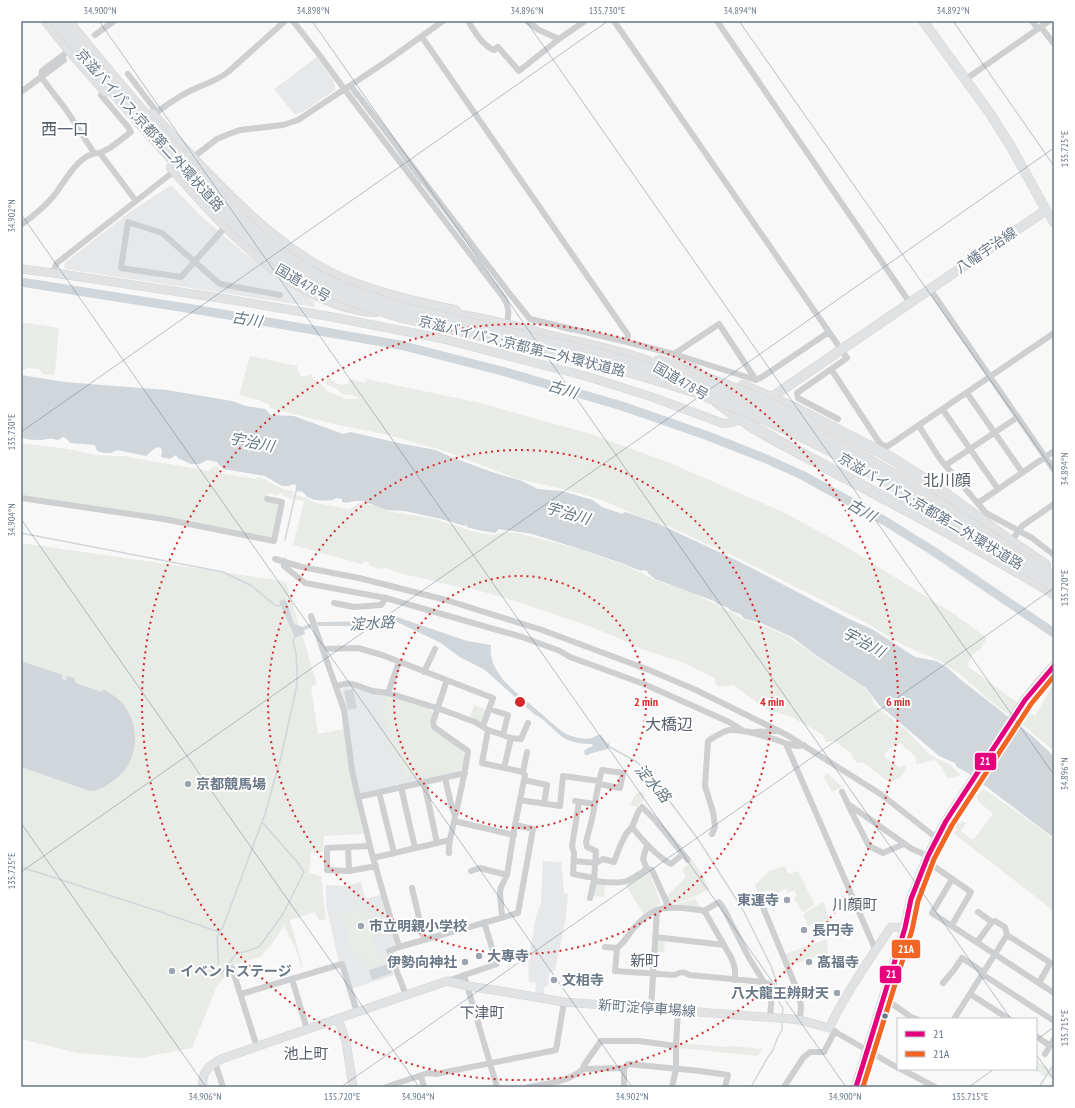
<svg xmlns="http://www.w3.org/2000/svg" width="1075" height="1108" viewBox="0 0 1075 1108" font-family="'PT Sans Narrow','Noto Sans JP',sans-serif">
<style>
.built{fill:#e7e8e9}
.green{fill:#e8ebe6}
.water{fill:#d0d6da}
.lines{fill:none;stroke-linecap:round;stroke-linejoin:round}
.stream{stroke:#d0d6da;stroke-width:1.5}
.river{stroke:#d0d6da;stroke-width:9}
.secondary-casing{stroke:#d4d5d6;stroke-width:9}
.primary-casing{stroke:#d4d5d6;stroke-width:10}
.highway-casing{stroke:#d4d4d5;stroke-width:12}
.street{stroke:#cecfd1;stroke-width:6}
.secondary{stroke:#e1e2e3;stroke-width:8}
.primary{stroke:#e1e2e3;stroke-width:9}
.highway{stroke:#e1e2e3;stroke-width:11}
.highway-bridge-casing{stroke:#d4d4d5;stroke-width:12;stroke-linecap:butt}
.highway-bridge{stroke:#e1e2e3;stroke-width:11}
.bus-1-casing{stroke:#fff;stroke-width:8}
.bus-2-casing{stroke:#fff;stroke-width:8}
.bus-1{stroke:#e5007d;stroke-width:5}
.bus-2{stroke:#f26522;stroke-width:5}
.ticks{fill:none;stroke:#697787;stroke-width:1;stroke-opacity:0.45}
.ring{fill:none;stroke:#d62828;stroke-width:2;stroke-dasharray:2 4}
.poi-dot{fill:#9ba4af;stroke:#fff;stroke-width:1.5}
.bus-dot{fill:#697787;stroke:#fff;stroke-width:1.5}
.labels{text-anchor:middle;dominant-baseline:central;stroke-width:4;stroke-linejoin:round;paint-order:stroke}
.street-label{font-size:14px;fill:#697787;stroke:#fff}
.poi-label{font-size:14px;font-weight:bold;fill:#697787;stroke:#fff;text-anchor:start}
.water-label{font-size:15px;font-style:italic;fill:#657782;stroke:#fff}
.neighbourhood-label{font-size:15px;fill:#57606c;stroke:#fff}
.quarter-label{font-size:16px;fill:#57606c;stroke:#fff}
.centre{fill:#d62828;stroke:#fff;stroke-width:2}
.ring-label{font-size:12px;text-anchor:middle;font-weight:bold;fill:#d62828;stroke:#fff;stroke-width:4;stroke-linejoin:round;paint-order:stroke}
.line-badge{stroke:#fff;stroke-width:1.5}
.badge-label{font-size:11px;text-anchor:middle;font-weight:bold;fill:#fff}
.neatline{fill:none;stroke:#697787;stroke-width:1.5}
.ticks-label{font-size:10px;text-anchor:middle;fill:#697787}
</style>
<rect width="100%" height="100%" fill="#f8f8f8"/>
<!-- built -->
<path class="built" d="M317,57L333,80L335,86V90L304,111L295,115L274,89Z
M171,185L200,215L244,253L289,286L314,301L315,307L65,269L64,266L65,263L127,214Z
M349,685L392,696L429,708L433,714L430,722L461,749L464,755L463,768L458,771L362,794L358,792L354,767V763L341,690L344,687Z
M543,861L561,862L564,892L568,894L566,917L555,970L549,974L548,986H545L543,997L535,996L536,983L529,982L528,965L536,916L541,904Z
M361,882L365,899L383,894L395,947L386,951L394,975L351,989L339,963L326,905V885L345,886Z"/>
<!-- green -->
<path class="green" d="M21,322L59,328L55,372L52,375L43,374L39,369L28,368L21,370Z
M250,356L297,366V368L301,376H307L312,374L313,379L319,382L328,392L347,399H357L358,397L353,395H346L342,394L335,388L327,385L326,380L328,378C331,379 333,381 336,383C340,385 344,385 348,384L350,379L364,383L367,381L366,379L476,402L591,434L670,463L783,512L840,543L954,614L987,638L981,649C973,652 970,659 968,666L1035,716L1051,688L1054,687V751L1024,726L989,700L960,674L940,661L905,646L865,622L758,568L742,560L668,526L636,515L604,501L575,492L515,478L442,450L384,434L343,426L269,408L270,405L258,400L239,395Z
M21,443L68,449L96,455L114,456H123L209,471L213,466L219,467L220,473L255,479L258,477C272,481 277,490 294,491L293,495L304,497L316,503L348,509L355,506L359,503L375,506L388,511L435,519L475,532L493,535L504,532L517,533L576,548L627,566L655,580L693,593L731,612L743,619L749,621L772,629L789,637L817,657L865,688L871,696L873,702L878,708L906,730L930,755L949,764L960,774L959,776L947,778L942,768L934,759C929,762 924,762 918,764L916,763L915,756L900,743L894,745L885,753V758L900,767L905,765L906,769L902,776L890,783L864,763H858L853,759L852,754L834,741L826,742L823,735L792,717L766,709L733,685L719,687L714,682L715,678L679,661L641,649L616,637L586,625L515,601L470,588H463L395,572L387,568L381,569L370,566L369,563L365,561L362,564L293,545L304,501L289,498L284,496L282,493L280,494L277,496L269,493L267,499L282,502L274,541L21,498Z
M21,543L277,580L286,582L317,684L311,687L318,734L344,729L363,834L324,836L323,852H311L309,873L321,876L326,919L319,921L315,912L290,920L303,967H301L298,954L284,926L271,945L260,957L230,966L231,970L217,986L192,1048L139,1058L77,1053L21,1039Z
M385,697H392L429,709L432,715L430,722L432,730L460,750L464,755L462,767L458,770L430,777L428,773L404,777L398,754H393L382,707L387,706Z
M474,705L487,710L484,720L481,722L470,718Z
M827,773L842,787L832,792L824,777Z
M984,789L1041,829L1054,840V911L953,833L957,829L952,825L955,820L960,824L962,821L966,823L961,831L971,839H974L993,814L978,801L977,795Z
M641,791L645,795L642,803L640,802L637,807L630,804L636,794Z
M693,860L710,889L694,897L670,905L666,897L685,878V875L682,869Z
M785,866L788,874L798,871L815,905L802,912L794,898L797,896L794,890L788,893L786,889L775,894L774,892L771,893L769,890L759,894L755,885L769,871Z
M645,873L650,874L660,901L659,905L643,914L626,885Z
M595,883L605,885L604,897L593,896Z
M696,898V901L701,908L670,906Z
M821,903H824L833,933L824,937L818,922L808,926L803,914Z
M365,909L380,964L368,967L365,956L355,959L343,915Z
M660,939L665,940L664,952H657V941Z
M827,939L828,955L823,956V955L790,965L785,954Z
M679,1043L726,1047L734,1046L762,1049L758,1056L679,1048Z
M1036,1061L1050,1069L1054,1063V1080L1046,1075L1044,1076L1034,1069H1036Z"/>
<!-- water -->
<path class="water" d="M21,375L65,382L167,390L232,401L246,406L265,409L271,415L294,416L343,434L351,432L403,444L436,450L451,457L492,472L522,481L538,489L562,491L593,500L602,507L622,514L625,512L657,523L736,560L849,619L872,629L915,657L936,661L947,667L960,679L1030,734L1054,756V838L968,773L957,767L955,763L939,756L924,743L880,706L866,688L817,656L792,637L761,623L745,619L740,614L731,611C728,605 718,607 714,601L655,579L648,573L647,571L643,570L641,571L624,564L577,548L532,534L499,529L495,533C485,531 476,530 467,527L466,524L465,526L437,518L405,511L386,510L363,501H354L346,503L342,502V499L336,498L333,500C326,501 316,501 309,498C306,496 305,493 301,491L298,492L295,484L288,486H282L265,476L223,469L217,462L207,460L200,464H191L178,458L176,455L170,459L161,457L162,449L158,447L154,449L146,456L117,450L111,453H105L97,451L95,445L70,443L66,438L63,437L58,440C48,437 47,440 38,440C32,440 27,439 21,438Z
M284,599L287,603L294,624L303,627L311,623L313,627L304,630L305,634L296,637L294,636L279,601Z
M397,617L467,641L491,645C487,675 520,694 539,712C546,717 561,732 568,735C574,737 586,740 592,738C596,736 596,735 601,735L606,742L610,744L608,749L592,753L588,755H585L584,751L588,748L593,746L592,744C584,744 572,743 564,738C554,731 546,720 534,714L485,670L458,656L441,643L397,622L351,626H318L317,622C344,622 370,621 397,617Z
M21,661L63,675L62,679L64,680H66L67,676L74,678L75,682L78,684L102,692L103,689C110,693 118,698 123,704C142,727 138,765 113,781C106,786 98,791 90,791L21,767Z
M353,689L357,708L348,710L344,691Z
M388,964L392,973L372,980L369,970Z"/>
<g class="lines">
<!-- stream -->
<path class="stream" d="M352,92L357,98
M398,152L421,183
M560,329L572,332
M21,533L223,572L252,586L276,606L281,605
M285,540L297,487
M608,746L637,762L651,776L700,842L743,910L771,966L776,980L778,999L780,1004L783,1008L782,1016
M262,822L298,863L304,872L283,914L259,947L247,951L236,954L221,974L219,970L217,939L219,932L223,927L262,822L265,814L281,757L295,694L297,683V671L296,653L293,641L296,635
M21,867L155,910L219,932
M751,1087L768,1057L773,1050L777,1039L782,1030V1022
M1039,1087L1054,1064"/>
<!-- river -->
<path class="river" d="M21,282L199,310L400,345L502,371L622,406L708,436L764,458L802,475L885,521L933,551L1054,633"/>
<!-- secondary casing -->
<g class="secondary-casing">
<path id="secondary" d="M1046,210L1054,223
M21,269L54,273L226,299L327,316L439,338L589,377L652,397L722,423C730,424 734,422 741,418
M338,1019L346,1041L353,1087
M203,1087C201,1072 209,1066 221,1059L447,981L468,986L506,992L564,1002L792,1019L800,1020L829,1028C846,993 869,960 891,927L905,928"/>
</g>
<!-- primary casing -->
<g class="primary-casing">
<path id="primary" d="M766,401L1046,210L1010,145L989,112L923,21
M856,1087L905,928L911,899L928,856L946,821L1025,700L1042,679L1054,666"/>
</g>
<!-- highway casing -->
<g class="highway-casing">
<path id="highway" d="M47,21L70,50L106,91
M152,115C171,136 191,157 210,177C250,218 291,257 344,280C380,295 418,303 455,311
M172,167C222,224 294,306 375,311
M446,314C483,318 520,329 556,338C594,347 639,355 673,373
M659,361L694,370
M743,386L796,409L886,455L929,482L1011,542L1045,565
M717,402L753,427L770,437C865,488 961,537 1054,593"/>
</g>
<!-- street -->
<path class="street" d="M293,21L318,53L345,90L503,297C510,307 509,315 506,326
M468,21C475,32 482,45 494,50L498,47L519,71L559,39L539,30L527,21
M614,21L847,358L797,393L798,398L838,419
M717,21L910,303
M1032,21L1038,29
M1041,27L1054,44
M95,35L114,21
M422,37L628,335L627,342
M559,39L585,21
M128,74L157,112
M41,77L67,111L94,153
M41,77L42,71L70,50
M966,79L1049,21
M351,86L509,293L530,319L627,342L674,354L756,380L762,377L829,332
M21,92L64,60
M156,119L157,112C168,104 179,96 192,90C204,84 217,81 228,72L285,21
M100,153L110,148L131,132L128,127L101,95
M191,159L217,139L229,134L240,130L283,125L298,120L387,61L443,21
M21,225C32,217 43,208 52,198C64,184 78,152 100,153L136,201
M226,226L181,277L121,268L128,222L162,233L220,284L280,295
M54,273L55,267L57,263L177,169
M930,289L1054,470
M499,353L503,337
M674,354L719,324L756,380
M831,369L879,442L884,446H888L1054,333
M967,393L1022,472
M943,410L998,489
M919,426L940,459L986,513L1032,538L1054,555
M946,465L1018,417
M21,498L164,519L274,541L282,502L267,499
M978,503L1054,451
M1011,542L1022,526L1054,504
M275,559L302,567L359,578L446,600L542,630L649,670L696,690L787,735L882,795L939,840
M284,561V566L305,583L386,598L522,637L560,651L570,657L644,684L729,722L742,730
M334,603L354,607L381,605L386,598
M311,616L344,710L352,770L358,797L373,858L399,947
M323,649L358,648L382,655L493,698L483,726
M399,662L388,693L437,708L475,722L488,730L503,735L511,738L521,739L528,723
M424,672L435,649
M447,680L433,722L434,727L468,751C465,775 459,798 454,822C452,832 448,842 449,853
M336,687C352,679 357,687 373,691C378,692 383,692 388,693
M489,709L508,715L503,735
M488,730L482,763L523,772L525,775L515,825L507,875L501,887L500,893L502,917
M754,732L777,731
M786,744L876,951
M504,768L511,738
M523,772L527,752
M445,778L452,808L455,815
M524,780L547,785L544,804
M424,782L437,843
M599,784L620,788L623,773L602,770L599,781
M401,787L415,848
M379,792L394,853
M842,792L848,804L912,849L928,856
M358,797L465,773
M520,800L560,806L563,776L599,781L592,819L586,842L587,847L596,851L594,881
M575,801L594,804
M579,802L572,846L574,853L573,874L594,878
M848,805L869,846L883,853L904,844
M454,821L514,835
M712,834L715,827L713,812L705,786L708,741C715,737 722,731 730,730C746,729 762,736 777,740C785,743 796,748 804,745
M647,845L643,859L647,869
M370,846L327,848V870L349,871L376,866
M348,847L349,871
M683,854L688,860
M373,858L450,840
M574,861L596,863L603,859L614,862L620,846L626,834L632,827L639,810L642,807L656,821L683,854L671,864C655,855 643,841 632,827
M471,871L480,868L507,875
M952,879L932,913L1054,993
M921,881L929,869L935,867L971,892L952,925
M412,888L424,939
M590,898L594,881C605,882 617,884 627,881C634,878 641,873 647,869L652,870L666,901L667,907
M762,905L798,992L801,1006L800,1020
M704,911L719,902L724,909L749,958L764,982
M978,912L992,922
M655,937L724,945
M977,942L992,922L995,921L1005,927L1007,935L1054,965
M605,947L617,948
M232,968L257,1047
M982,974L1054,1021
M464,975L497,1087
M292,979L307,1029
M735,980V969L732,959L705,912L701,910C690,909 678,907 667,908C655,908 643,918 635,927C628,934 626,941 617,948L615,971L675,975C680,972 684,971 689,975L764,982L769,984L772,993L770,1017
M447,981L497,964L484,922
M943,983L954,970L962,958L983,972
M1039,983L1050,963
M241,994L342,964L357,1012
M970,994L1009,1019
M406,995L389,951L399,947L518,913L533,829L515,825
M884,998L911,1017L917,1019
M651,1009L657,910
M954,1019L1007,935
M832,1030L898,1068
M1036,1036L1050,1046
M1045,1054L1054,1039
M215,1063L223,1087
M583,1069L624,1068L628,1064L700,1071L728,1075L725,1087
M901,1069L935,1087
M421,1076L424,1087
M386,1087L428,1073L436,1074L556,1050L564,1002
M528,1087C548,1083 567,1083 583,1069L584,1065L601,1041H639L676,1046
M624,1087V1068
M672,1087L676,1069V1046L678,1010
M784,1087L803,1058L810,1052H824L835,1031"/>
<!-- secondary -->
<use href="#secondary" class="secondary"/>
<!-- primary -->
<use href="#primary" class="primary"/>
<!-- highway -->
<use href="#highway" class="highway"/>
<!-- highway-bridge casing -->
<g class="highway-bridge-casing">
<path id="highway-bridge" d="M56,21C91,66 128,110 167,153C208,199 251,247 305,278C336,297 369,307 403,317L589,360C629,371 669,382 707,396C765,417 821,444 875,474C936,509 993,550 1054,586
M67,21C105,68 144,115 185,160C223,201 261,244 311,272C341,289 374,299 407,309L591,352C691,379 790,415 880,467C939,501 995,541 1054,577
M682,371C727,384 769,402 810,423"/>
</g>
<!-- highway-bridge -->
<use href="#highway-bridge" class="highway-bridge"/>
<!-- bus-1 casing -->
<g class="bus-1-casing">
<path id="bus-1" d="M856,1087L905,928L911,899L928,856L946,821L1025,700L1054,666"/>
</g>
<!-- bus-2 casing -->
<g class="bus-2-casing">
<path id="bus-2" d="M863,1087L912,930L918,901L934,859L952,825L1031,704L1054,676"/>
</g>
<!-- bus-1 -->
<use href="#bus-1" class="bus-1"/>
<!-- bus-2 -->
<use href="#bus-2" class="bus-2"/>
</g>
<!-- ticks -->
<path class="ticks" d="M99,21L846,1087M312,21L1011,1019M526,21L1054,775M739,21L1054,471M953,21L1054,166M21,214L632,1087M21,432L608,21M21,519L419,1087M21,823L206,1087M21,872L1054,148M1036,1040L1054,1027M1036,1054L1054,1080M341,1087L1054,588M969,1087L994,1069"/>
<!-- distance rings -->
<g class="ring">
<circle cx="520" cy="702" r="126"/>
<circle cx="520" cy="702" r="252"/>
<circle cx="520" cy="702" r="378"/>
</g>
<!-- markers -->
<g class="poi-dot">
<circle cx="188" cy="784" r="4"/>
<circle cx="787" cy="900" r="4"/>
<circle cx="361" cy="926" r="4"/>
<circle cx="804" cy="930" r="4"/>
<circle cx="479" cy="956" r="4"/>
<circle cx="465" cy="962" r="4"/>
<circle cx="809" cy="962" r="4"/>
<circle cx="172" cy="971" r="4"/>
<circle cx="554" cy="980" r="4"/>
<circle cx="837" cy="993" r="4"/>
</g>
<circle class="bus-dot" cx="885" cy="1016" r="3.5"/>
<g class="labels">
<!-- street labels -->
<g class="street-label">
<text transform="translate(150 130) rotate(48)">京滋バイパス;京都第二外環状道路</text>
<text transform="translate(986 250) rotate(-34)">八幡宇治線</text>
<text transform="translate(303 283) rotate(30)">国道478号</text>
<text transform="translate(522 346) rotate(14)">京滋バイパス;京都第二外環状道路</text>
<text transform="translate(681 381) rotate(30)">国道478号</text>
<text transform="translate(931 511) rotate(31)">京滋バイパス;京都第二外環状道路</text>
<text transform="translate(647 1008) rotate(4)">新町淀停車場線</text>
</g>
<!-- poi labels -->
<g class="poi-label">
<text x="196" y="784">京都競馬場</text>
<text x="779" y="900" text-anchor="end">東運寺</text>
<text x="369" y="926">市立明親小学校</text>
<text x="812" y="930">長円寺</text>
<text x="487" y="956">大專寺</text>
<text x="457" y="962" text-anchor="end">伊勢向神社</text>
<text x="817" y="962">髙福寺</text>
<text x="180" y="971">イベントステージ</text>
<text x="562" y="980">文相寺</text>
<text x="829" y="993" text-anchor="end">八大龍王辨財天</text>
</g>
<!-- water labels -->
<g class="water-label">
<text transform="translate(247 319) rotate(9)">古川</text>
<text transform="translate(563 389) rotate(17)">古川</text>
<text transform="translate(252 442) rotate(11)">宇治川</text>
<text transform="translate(862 510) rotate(30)">古川</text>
<text transform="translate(568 513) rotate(16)">宇治川</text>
<text transform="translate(372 623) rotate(-3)">淀水路</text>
<text transform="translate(864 642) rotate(28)">宇治川</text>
<text transform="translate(653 783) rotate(49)">淀水路</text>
</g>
<!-- neighbourhood labels -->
<g class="neighbourhood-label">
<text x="855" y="904">川顔町</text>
<text x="645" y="960">新町</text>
<text x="482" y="1012">下津町</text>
<text x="306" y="1053">池上町</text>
</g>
<!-- quarter labels -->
<g class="quarter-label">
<text x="65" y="129">西一口</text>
<text x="947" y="480">北川顔</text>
<text x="669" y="724">大橋辺</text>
</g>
</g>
<circle cx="520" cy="702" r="6" class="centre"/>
<g class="ring-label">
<text x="646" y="706">2 min</text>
<text x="772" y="706">4 min</text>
<text x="898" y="706">6 min</text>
</g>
<g class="line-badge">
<rect x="974" y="752" width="23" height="19" rx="4" fill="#e5007d"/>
<rect x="891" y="939" width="30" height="20" rx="4" fill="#f26522"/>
<rect x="879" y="965" width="23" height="19" rx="4" fill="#e5007d"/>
</g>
<g class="badge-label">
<text x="985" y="765">21</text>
<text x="906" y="953">21A</text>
<text x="891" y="978">21</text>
</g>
<!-- border -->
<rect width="1075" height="1108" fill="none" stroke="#ffffff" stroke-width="44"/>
<!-- legend -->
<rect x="897" y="1018" width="140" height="52" fill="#ffffff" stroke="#c3c9cf"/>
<rect x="905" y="1031" width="20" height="6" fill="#e5007d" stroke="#c3c9cf"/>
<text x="933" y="1038" font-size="12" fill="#697787">21</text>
<rect x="905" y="1051" width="20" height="6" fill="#f26522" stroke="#c3c9cf"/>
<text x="933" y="1058" font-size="12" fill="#697787">21A</text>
<rect x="22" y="22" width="1031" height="1064" class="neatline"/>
<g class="ticks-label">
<text x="100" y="14">34.900°N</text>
<text x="313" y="14">34.898°N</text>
<text x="527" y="14">34.896°N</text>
<text x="607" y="14">135.730°E</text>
<text x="740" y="14">34.894°N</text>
<text x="953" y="14">34.892°N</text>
<text transform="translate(1064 149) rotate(-90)" y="4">135.725°E</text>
<text transform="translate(11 216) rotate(-90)" y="4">34.902°N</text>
<text transform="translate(11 432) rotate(-90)" y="4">135.730°E</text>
<text transform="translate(1064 469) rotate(-90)" y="4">34.894°N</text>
<text transform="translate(11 520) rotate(-90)" y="4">34.904°N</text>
<text transform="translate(1064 588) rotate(-90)" y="4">135.720°E</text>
<text transform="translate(1064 774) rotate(-90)" y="4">34.896°N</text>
<text transform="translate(11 871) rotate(-90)" y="4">135.725°E</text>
<text transform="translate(1064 1028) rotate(-90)" y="4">135.715°E</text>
<text x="205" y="1100">34.906°N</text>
<text x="342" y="1100">135.720°E</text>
<text x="418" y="1100">34.904°N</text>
<text x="632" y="1100">34.902°N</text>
<text x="845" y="1100">34.900°N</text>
<text x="970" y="1100">135.715°E</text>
</g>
</svg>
